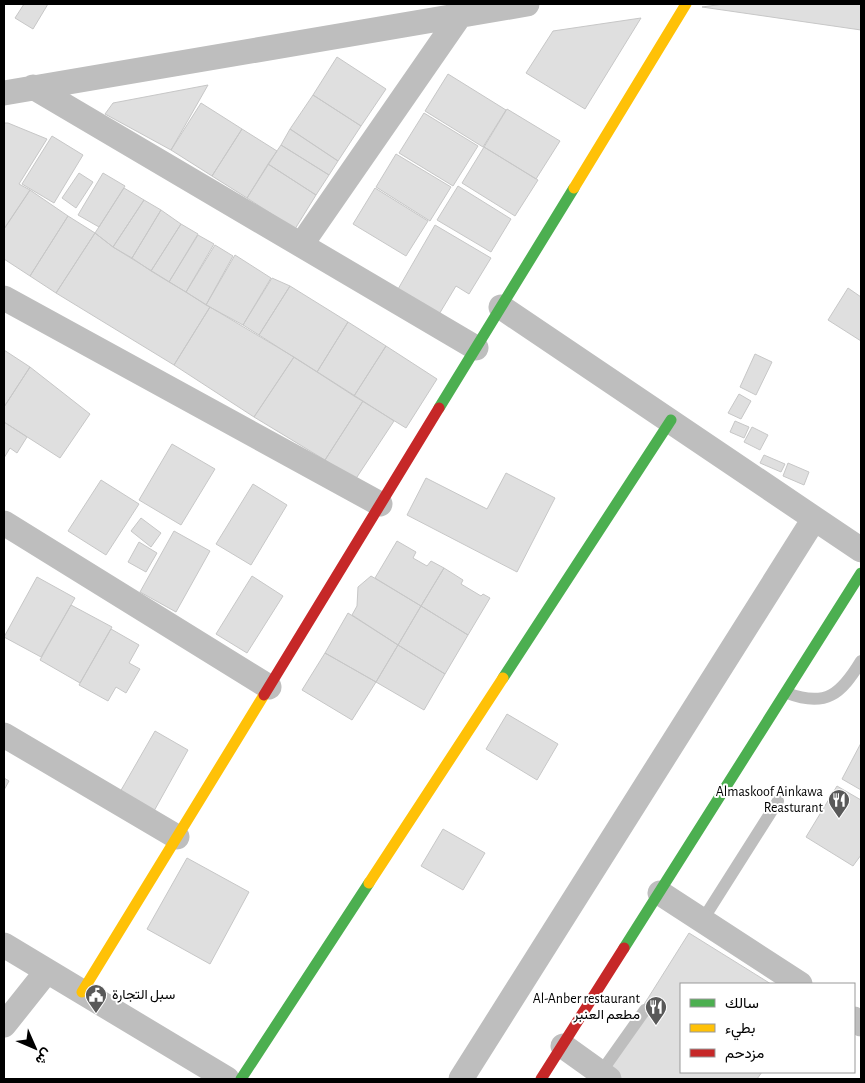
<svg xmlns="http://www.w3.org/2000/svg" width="865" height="1083" viewBox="0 0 865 1083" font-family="'Alegreya Sans',Vazirmatn,sans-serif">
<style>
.building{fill:#dfdfdf;stroke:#c7c7c7}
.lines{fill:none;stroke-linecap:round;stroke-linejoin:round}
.lane{stroke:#bebebe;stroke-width:12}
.street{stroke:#bebebe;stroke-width:25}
.fast{stroke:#4caf50;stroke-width:11}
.slow{stroke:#ffc107;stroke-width:11}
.jam{stroke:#c62828;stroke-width:11}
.labels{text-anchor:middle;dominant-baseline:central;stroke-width:4;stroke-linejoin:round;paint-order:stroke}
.poi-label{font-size:14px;fill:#000;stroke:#fff;text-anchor:end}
</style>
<rect width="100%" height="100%" fill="#fff"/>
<!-- building -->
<path class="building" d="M24,4H48L33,29L15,18Z
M724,4H861V30L702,7Z
M641,18L585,109L526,73L553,31Z
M337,57L386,89L361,126L313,95Z
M448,74L506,110L483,147L425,111Z
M208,85L171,150L105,114L113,103Z
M313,95L361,126L338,161L290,129Z
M201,103L242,129L212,176L171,150Z
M507,109L560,141L536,179L484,147Z
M424,113L478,146L453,186L399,153Z
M4,123H8L47,139L19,184L30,190L4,229Z
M242,129L277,151L247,198L212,176Z
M290,129L338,161L329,175L281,145Z
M52,136L83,155L54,203L22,184Z
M281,145L329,175L316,195L268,164Z
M484,147L538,180L515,216L462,183Z
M396,154L451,187L430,221L376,187Z
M268,164L316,195L295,229L247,198Z
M79,173L93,182L76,208L62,198Z
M103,173L125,186L99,227L78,215Z
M458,186L511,219L491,252L437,220Z
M124,188L144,200L113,247L95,233Z
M375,188L428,221L406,256L353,224Z
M30,190L68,216L30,276L4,259V229Z
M144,200L161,210L132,258L113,247Z
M161,210L181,224L151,271L132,258Z
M68,216L95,233L56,293L30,276Z
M181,224L198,234L169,282L151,271Z
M435,225L491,258L469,294L456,286L435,321L394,296Z
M95,233L113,247L210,307L174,365L56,293Z
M198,235L214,244L186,292L169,282Z
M215,245L233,256L206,305L186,292Z
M235,255L271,278L243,325L206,305Z
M272,278L290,286L259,335L243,325Z
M290,286L348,322L317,372L259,335Z
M848,288L861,297V341L828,320Z
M210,307L294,357L254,417L174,365Z
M348,322L386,346L354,396L317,372Z
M386,346L437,379L406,428L354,396Z
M4,350L30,367L4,407Z
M755,354L772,362L756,395L740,387Z
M294,357L363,401L325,460L254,417Z
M30,367L90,414L60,458L4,422V407Z
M739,394L751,401L741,419L728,413Z
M363,401L394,421L355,480L325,460Z
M735,421L749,427L744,438L730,432Z
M4,422L27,437L17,453L10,448L4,458Z
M752,427L768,435L760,450L744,442Z
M172,444L215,469L181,525L139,500Z
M764,455L785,464L781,472L760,463Z
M788,463L809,472L804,485L783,476Z
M506,473L555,498L517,572L407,515L426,478L487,509Z
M101,480L139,504L106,555L68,531Z
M253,484L287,505L251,565L216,544Z
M141,518L161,533L151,547L131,531Z
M174,531L210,551L176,612L140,592Z
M397,541L416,552L413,558L427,566L431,561L444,568L421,606L375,578Z
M139,542L157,553L146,572L128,562Z
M444,568L463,580L461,584L481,596L483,594L490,598L468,635L421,606Z
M252,576L283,596L247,653L216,634Z
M371,576L421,606L398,645L352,615L357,606L358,587Z
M37,577L75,598L41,657L4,637Z
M71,605L112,627L80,683L40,660Z
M421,606L468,635L445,674L398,645Z
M348,613L398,645L376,682L325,653Z
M111,629L139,645L129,663L140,669L126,693L116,687L108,701L79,685Z
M398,645L445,674L424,710L376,682Z
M325,653L376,682L352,720L302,690Z
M507,714L558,744L537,780L486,749Z
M155,731L188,750L154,811L120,792Z
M861,743V790L842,779Z
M4,778L9,781L4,790Z
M837,786L861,800V855L853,866L806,837Z
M443,829L485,853L463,890L421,866Z
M187,858L249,892L210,964L147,929Z
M689,933L771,984H681V1072H762L757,1079H622L604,1068Z"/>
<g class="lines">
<!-- lane -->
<path class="lane" d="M787,693C826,708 841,694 861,661
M702,921L778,801
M604,1075V1068L645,1010"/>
<!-- street -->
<path class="street" d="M33,87L476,348
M4,93L527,4
M301,245L461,14
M4,298L380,504
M501,307L861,550
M4,523L269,687
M4,735L177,837
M660,893L800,984
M4,945L227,1079
M854,1019L861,1024
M4,1025L47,971
M563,1046L609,1079
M461,1079L814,519"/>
<!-- fast -->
<path class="fast" d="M439,408L574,188
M503,678L671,420
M624,948L861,573
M241,1079L369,883"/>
<!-- slow -->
<path class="slow" d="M574,188L686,4
M369,883L503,678
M82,992L264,695"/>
<!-- jam -->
<path class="jam" d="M264,695L439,408
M541,1079L624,948"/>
</g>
<!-- icons -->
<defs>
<g id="restaurant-pin" transform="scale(1.125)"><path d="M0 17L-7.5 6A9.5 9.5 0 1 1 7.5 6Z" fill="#595959" stroke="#fff"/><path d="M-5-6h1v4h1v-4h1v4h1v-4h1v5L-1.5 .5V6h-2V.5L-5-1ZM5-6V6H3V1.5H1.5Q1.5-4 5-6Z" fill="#fff"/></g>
<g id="civic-pin" transform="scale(1.125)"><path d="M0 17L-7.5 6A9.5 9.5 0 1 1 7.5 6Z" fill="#595959" stroke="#fff"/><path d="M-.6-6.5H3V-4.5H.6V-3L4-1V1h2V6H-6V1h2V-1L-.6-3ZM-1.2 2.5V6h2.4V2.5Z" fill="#fff"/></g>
</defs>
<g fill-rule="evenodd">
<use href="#restaurant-pin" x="839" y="800"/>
<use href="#civic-pin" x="96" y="995"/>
<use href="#restaurant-pin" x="656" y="1007"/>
</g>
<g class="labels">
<!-- poi labels -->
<g class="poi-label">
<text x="823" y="792">Almaskoof Ainkawa<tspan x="823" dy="16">Reasturant</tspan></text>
<text x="112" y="995" text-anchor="start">سبل التجارة</text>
<text x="640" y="999">Al-Anber restaurant<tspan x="640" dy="16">مطعم العنبر</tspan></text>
</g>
</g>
<!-- border -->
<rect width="865" height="1083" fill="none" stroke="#000000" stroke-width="10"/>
<!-- legend -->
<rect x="680" y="983" width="175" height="90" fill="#ffffff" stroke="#999999"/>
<rect x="690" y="999" width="25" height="8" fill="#4caf50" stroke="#999999"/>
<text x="725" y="1008" font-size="15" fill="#000000">سالك</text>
<rect x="690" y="1024" width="25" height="8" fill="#ffc107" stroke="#999999"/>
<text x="725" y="1033" font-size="15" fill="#000000">بطيء</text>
<rect x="690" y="1049" width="25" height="8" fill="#c62828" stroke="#999999"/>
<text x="725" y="1058" font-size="15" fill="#000000">مزدحم</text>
<!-- north arrow -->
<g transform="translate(35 1048) rotate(135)" stroke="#ffffff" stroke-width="4" paint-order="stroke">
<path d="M0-4L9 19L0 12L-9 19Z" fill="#000000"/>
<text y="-8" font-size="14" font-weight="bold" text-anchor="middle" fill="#000000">ش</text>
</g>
</svg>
